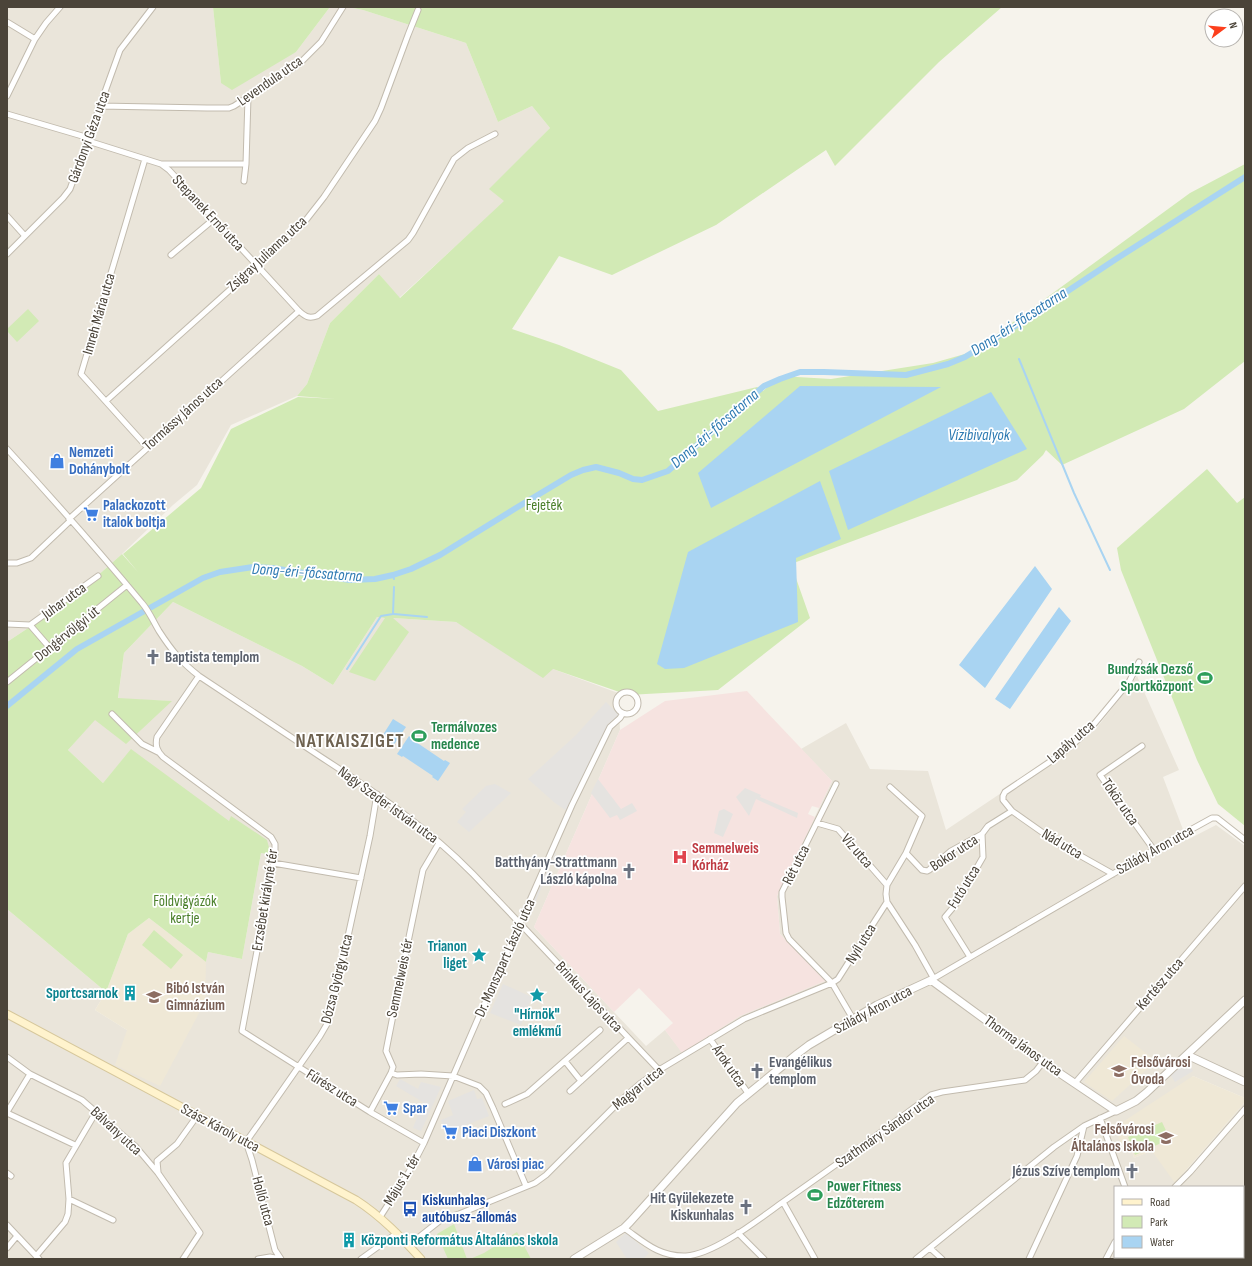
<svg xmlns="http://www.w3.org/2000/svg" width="1252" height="1266" viewBox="0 0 1252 1266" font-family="'Sofia Sans Condensed',sans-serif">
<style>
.residential{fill:#eae5da;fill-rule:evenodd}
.education{fill:#efe8d6}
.medical{fill:#f6e3e0}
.green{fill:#d2eab5}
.parking{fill:#e5e3e0}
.water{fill:#a9d4f2}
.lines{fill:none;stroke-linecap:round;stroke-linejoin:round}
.stream{stroke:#a9d4f2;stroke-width:2}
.canal{stroke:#a9d4f2;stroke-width:6}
.minor-casing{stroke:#c2bbae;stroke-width:7}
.tertiary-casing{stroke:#c2bbae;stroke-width:9}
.secondary-casing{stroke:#d6c79b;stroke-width:9}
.minor{stroke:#fff;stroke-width:5}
.tertiary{stroke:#fff;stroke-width:7}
.secondary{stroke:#fff3cd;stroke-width:7}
.labels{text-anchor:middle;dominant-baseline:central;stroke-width:3.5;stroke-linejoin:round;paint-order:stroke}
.street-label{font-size:15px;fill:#4b4439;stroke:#fff}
.shop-label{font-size:15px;font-weight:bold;fill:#366cbe;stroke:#fff;text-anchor:start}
.park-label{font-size:15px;fill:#4a7f2a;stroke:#fff}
.worship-label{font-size:15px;font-weight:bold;fill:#5b616d;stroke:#fff;text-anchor:end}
.leisure-label{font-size:15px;font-weight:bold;fill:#27864d;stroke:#fff;text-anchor:start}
.health-label{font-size:15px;font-weight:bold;fill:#be3a42;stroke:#fff;text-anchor:start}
.culture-label{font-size:15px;font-weight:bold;fill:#0d838f;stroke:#fff;text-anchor:end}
.education-label{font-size:15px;font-weight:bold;fill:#785e54;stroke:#fff;text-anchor:start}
.transit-label{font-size:15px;font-weight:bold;fill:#164399;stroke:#fff;text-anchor:start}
.water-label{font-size:16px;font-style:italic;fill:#2e7ab2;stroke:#fff}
.district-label{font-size:19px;font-weight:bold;letter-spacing:1px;fill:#6e6250;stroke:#fff}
</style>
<rect width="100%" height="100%" fill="#f6f3ec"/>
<!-- residential -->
<path class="residential" d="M7,7H213L221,83L296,52L330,7H348L363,10L466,43L498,122L532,106L550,128L490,189L505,201L399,298L379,274L330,323L307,384L297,396L231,425L197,485L173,505L122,554L69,601L7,642Z
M173,602L302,666L333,685L377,617L456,622L553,669L618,693L620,730L534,927L646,1046L665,1030L682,1052L740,1016L825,981L780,934L777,896L832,781L801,749L846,723L870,769L928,771L946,830L1095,730L1137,676L1179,770L1163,777L1187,840L1216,825L1245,846V1098L1193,1076L1131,1148L1134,1158L1151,1151L1183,1174L1245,1102V1259H7V909L106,992L95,1010L127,1030L206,962L208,952L242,959L261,853L271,855L231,817L229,822L131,750L103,783L68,750L95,719L171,701L118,699L124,653ZM1115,1187H1243V1257H1115Z"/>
<!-- education -->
<path class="education" d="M149,918L206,962L205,1002L160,1086L115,1065L127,1030L95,1010L106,992L128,934Z
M1124,1036L1156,1061L1112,1101L1084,1082Z
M1193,1076L1245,1098V1102L1175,1183L1152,1151L1134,1158L1131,1148L1123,1151L1115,1127Z"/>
<!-- medical -->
<path class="medical" d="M747,691L832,781L819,808L812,806L808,814L815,817L777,896L780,934L825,981L740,1016L682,1053L665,1030L673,1023L639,988L614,1012L534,927L620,730L665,701Z"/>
<!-- green -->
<path class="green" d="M213,7H330L296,52L232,90L221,83Z
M348,7H1002L939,62L835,166L826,150L716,225L612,275L559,256L512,329L559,345L621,370L658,411L757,387L763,391L780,376L831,379L933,363L993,346L990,339L1190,193L1245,164V361L1184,409L1062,465L1046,450L1043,455L1017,480L791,564L810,618L718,690L628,695L553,669L543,678L456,622L393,618L409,632L375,681L349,672L385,618L377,617L333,685L302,666L173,602L124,653L118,698L172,701L126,744L95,720L68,750L103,783L131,749L229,821L231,816L267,840L271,855L261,853L242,959L208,952L206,962L149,918L128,934L106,992L7,909V642L69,601L122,554L138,572L123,554L201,488L231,429L298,397L336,399L297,396L307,384L330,323L379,274L400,298L504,201L489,189L550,128L532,106L498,122L466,43L363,10Z
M28,309L39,321L17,342L7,331V329Z
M1207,469L1237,503L1245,497V826L1218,804L1197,760L1121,570L1117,548Z
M154,930L183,955L171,969L142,945Z
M1162,1122L1170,1139L1135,1155L1128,1137Z
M454,1224L467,1259H448L437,1234Z
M517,1232L531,1259H470L484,1253Z"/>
<!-- parking -->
<path class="parking" d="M606,702L619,715L606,729L567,811L555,803L528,779L576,735Z
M598,779L621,809L632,803L637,811L620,820L617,815L610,818L591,793Z
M495,784L511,793L469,832L457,822L466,812L462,809L486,786Z
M745,788L761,795L760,797L798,813L797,818L756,799L749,816L736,797Z
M724,809L733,814L723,837L714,833L719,811Z
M553,852L556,853L533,908L530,906Z
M503,984L532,997L521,1025L490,1013Z
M1188,1063L1193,1071L1175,1082L1170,1074Z
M400,1079L418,1089L421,1082L441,1087L421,1131L413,1128L423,1102L396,1086Z
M474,1090L477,1099L482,1098L489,1116L446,1133L441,1120L453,1115L448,1101Z
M626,1233L649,1253L643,1259H627L616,1242Z"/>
<!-- water -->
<path class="water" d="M800,386L941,387L711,508L698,473Z
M991,392L1027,449L848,530L829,471Z
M820,481L841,539L796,558L798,622L684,668L665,669L657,664L688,552Z
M1035,566L1052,589L985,688L959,665Z
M1059,607L1071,621L1010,709L995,699Z
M393,719L406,727L393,746L381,738Z
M409,736L414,739L413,740L444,761L445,760L450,763L438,781L432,777L433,776L403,756L402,757L397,754Z"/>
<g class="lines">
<!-- stream -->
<path class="stream" d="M1019,359L1074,493L1110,570
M393,575L394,579
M394,614L427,617
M347,669L381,616L393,614L394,587"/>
<!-- canal -->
<path class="canal" d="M7,706L77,649L203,578L220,572L253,567L272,568L350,580L375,579L393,575L411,569L440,555L516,508L571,475L583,470L596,467L619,473L633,479L642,480L668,471L751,397L764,386L780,379L800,372H824L906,375L948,364L965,357L1009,330L1116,259L1245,177"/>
<!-- minor casing -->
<g class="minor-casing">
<path id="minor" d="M7,22L35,39
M7,96L35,39L46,23L60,7
M100,106L207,108H229L234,106L299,64L321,42L343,7
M7,114L89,138
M88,141L161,164L169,170L299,311C305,316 308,319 317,316L408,240L413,233L454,159L468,148L495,134
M145,159L81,374L147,447
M161,164H246L248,97
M244,181L246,164
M7,216L25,236
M7,254L63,198L70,189L120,50L153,7
M171,255L214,219
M106,401L292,234L306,220L324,197L375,121L381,108L408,35L418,10
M7,449C53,499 98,550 142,603C149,611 153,621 159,631C172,651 181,662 199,676C240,703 281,730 321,757C375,792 428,828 473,874L659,1070
M69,519L299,311
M7,563H17L31,558L70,521
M7,624L30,625L50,648
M30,625L98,576
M199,676L157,737C155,746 157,751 163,757L271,837L275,844V855L242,1031L370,1112L424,1143
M7,682L127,585
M616 703a11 11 0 1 1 22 0a11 11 0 1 1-22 0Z
M112,714L142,744L158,752
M1142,746L1100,775L1154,850
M836,784L782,892V897L786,933L789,939L832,983L853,1019
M890,787L922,816L906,853L922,870L927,871L929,870L951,851L982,834L988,826L1012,811
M817,823L838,829L887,885
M906,853L887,885L886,894L887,902L915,945L934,979
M273,863L361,878
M1113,874L1056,842L1012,811L1003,800V796L1005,792L1060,755L1080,738L1095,723L1129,682L1139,662
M970,957L945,917L956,904L983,857L982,834
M931,980L1154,850L1212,818H1217L1245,840
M710,1039L748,1093
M7,1057L30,1074L82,1100L136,1147L158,1173L200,1233L183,1259
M565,1061L581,1081
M391,1073L397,1075L421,1074L453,1076L479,1086L486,1093L493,1108L526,1186
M1075,1083L1245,886
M570,1091L627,1039
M505,1104L527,1094L600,1030
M7,1112L30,1074
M370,1112L391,1073L393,1067L386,1051L399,985L423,870L439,843
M7,1113L75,1145
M1100,1118L1125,1187
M158,1172L157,1161L177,1144L197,1116
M7,1173L11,1176
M1175,1187L1190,1172L1245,1109
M69,1199L113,1220
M783,1202L815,1259
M380,1217L409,1172L424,1143L493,984L572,805L610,727L620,718L623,713
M7,1225L39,1259
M624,1228C644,1242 659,1257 686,1256C715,1254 759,1219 783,1202C833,1167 882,1132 931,1095L942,1092L1025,1080L1036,1071L1043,1062
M738,1233L764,1259
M1243,1239L1245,1236
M409,1245L442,1219L459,1214L535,1183L546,1175L617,1104L641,1083L659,1070L744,1019L832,983L838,979L887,902
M7,1248L17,1236
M930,1248L942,1259
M36,1256L65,1222L68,1214L69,1199L66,1163L96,1112
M1165,1257L1167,1259
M258,1259L270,1257L280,1259
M281,1259L275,1250L252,1160L246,1142L320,1036L327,1024L334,1000L370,836L377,794
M361,1259L397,1233
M916,1259L1054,1147L1084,1126L1116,1111
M1029,1259L1077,1156L1084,1126
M1106,1259L1115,1242
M1232,1259L1233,1257"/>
</g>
<!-- tertiary casing -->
<g class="tertiary-casing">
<path id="tertiary" d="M1187,1055L1245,1082
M574,1259L624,1228L630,1222L737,1103L797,1054L809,1045L877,1005L931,980L1043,1062L1116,1111L1136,1101L1146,1093L1245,1000"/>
</g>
<!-- secondary casing -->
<g class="secondary-casing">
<path id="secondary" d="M7,1014L356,1200C381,1216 401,1237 421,1259"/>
</g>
<!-- minor -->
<use href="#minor" class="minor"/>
<!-- tertiary -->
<use href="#tertiary" class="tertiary"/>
<!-- secondary -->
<use href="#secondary" class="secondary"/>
</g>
<!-- icons -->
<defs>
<g id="shop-bare" transform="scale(1.2)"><path d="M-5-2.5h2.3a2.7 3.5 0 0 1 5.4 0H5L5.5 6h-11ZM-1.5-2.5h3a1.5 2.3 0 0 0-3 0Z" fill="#3f7fe0" stroke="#fff" stroke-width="2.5" paint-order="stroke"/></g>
<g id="supermarket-bare" transform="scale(1.2)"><path d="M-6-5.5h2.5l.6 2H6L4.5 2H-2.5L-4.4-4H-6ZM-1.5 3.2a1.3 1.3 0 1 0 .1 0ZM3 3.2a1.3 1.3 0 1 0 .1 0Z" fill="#3f7fe0" stroke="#fff" stroke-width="2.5" paint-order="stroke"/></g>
<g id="church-bare" transform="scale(1.2)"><path d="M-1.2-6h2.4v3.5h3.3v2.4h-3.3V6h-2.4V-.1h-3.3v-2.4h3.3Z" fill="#6b7280" stroke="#fff" stroke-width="2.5" paint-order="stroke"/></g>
<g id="stadium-bare" transform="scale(1.2)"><path d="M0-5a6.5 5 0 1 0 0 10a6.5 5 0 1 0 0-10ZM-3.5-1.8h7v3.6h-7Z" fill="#2e9e5b" stroke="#fff" stroke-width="2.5" paint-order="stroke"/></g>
<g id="hospital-bare" transform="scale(1.2)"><path d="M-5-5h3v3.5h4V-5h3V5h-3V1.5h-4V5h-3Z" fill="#e0444e" stroke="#fff" stroke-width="2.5" paint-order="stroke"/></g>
<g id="sight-bare" transform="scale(1.2)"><path d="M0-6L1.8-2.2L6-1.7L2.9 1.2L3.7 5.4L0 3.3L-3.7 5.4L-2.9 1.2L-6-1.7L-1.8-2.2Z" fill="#0f9aa8" stroke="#fff" stroke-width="2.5" paint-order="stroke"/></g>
<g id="building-bare" transform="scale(1.2)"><path d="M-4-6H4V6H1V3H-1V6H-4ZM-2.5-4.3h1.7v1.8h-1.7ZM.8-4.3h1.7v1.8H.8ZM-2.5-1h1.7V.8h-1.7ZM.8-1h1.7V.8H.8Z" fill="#0f9aa8" stroke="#fff" stroke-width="2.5" paint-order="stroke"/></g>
<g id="school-bare" transform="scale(1.2)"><path d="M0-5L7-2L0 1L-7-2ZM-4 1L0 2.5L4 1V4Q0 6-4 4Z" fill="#8d6e63" stroke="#fff" stroke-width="2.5" paint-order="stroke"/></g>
<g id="bus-bare" transform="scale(1.2)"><path d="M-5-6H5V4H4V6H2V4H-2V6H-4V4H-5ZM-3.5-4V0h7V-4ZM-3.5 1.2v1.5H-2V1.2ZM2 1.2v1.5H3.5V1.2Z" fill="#1a4fb4" stroke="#fff" stroke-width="2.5" paint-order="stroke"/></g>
</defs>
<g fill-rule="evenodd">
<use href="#shop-bare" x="57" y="461"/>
<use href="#supermarket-bare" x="91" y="514"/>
<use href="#church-bare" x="153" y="657"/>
<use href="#stadium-bare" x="1205" y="678"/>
<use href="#stadium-bare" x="419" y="736"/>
<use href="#hospital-bare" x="680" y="857"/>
<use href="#church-bare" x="629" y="871"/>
<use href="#sight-bare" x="479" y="955"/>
<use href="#building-bare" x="130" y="993"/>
<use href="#sight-bare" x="537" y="995"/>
<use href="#school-bare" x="154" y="997"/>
<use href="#church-bare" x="757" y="1071"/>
<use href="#school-bare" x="1119" y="1071"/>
<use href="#supermarket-bare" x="391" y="1108"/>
<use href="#supermarket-bare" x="450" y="1132"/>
<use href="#school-bare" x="1166" y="1138"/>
<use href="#shop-bare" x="475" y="1164"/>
<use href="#church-bare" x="1132" y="1171"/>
<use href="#stadium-bare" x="815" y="1195"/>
<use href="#church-bare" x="746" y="1207"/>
<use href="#bus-bare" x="410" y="1209"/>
<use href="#building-bare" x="349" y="1240"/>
</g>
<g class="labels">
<!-- street labels -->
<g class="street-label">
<text transform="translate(270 81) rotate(-35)">Levendula utca</text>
<text transform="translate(89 137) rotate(-70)">Gárdonyi Géza utca</text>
<text transform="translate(208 213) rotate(47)">Stepanek Ernő utca</text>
<text transform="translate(267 254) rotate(-43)">Zsigray Julianna utca</text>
<text transform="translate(99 314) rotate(-74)">Imreh Mária utca</text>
<text transform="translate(183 414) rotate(-42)">Tormássy János utca</text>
<text transform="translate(64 601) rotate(-36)">Juhar utca</text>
<text transform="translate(67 634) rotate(-39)">Dongérvölgyi út</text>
<text transform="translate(1071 742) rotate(-41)">Lapály utca</text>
<text transform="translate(1120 802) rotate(55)">Tóköz utca</text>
<text transform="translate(388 805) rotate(36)">Nagy Szeder István utca</text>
<text transform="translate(1062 844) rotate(31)">Nád utca</text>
<text transform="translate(1155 850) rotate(-29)">Szilády Áron utca</text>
<text transform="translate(857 851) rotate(49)">Víz utca</text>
<text transform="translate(954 853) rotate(-33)">Bokor utca</text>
<text transform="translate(796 865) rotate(-63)">Rét utca</text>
<text transform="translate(964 887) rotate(-58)">Futó utca</text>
<text transform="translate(265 900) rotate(-81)">Erzsébet királyné tér</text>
<text transform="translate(861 944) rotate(-58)">Nyíl utca</text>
<text transform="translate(505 958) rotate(-66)">Dr. Monszpart László utca</text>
<text transform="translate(400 978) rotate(-78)">Semmelweis tér</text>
<text transform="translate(337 979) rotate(-76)">Dózsa György utca</text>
<text transform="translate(1160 984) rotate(-49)">Kertész utca</text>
<text transform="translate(589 997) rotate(47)">Brinkus Lajos utca</text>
<text transform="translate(873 1010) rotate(-28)">Szilády Áron utca</text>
<text transform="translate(1023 1046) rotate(36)">Thorma János utca</text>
<text transform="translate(729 1066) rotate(55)">Árok utca</text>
<text transform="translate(332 1088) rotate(32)">Fűrész utca</text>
<text transform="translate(638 1088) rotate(-39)">Magyar utca</text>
<text transform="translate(220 1128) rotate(28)">Szász Károly utca</text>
<text transform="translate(116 1131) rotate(43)">Bálvány utca</text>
<text transform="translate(885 1131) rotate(-35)">Szathmáry Sándor utca</text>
<text transform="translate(402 1180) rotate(-59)">Május 1. tér</text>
<text transform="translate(263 1201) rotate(75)">Holló utca</text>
</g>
<!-- shop labels -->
<g class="shop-label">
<text x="69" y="452">Nemzeti<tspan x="69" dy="17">Dohánybolt</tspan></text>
<text x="103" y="505">Palackozott<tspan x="103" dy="17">italok boltja</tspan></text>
<text x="403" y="1108">Spar</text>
<text x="462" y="1132">Piaci Diszkont</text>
<text x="487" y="1164">Városi piac</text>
</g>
<!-- park labels -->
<g class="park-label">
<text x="544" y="505">Fejeték</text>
<text x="185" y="901">Földvigyázók<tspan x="185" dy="17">kertje</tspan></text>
</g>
<!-- worship labels -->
<g class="worship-label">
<text x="165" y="657" text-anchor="start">Baptista templom</text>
<text x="617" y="862">Batthyány-Strattmann<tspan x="617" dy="17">László kápolna</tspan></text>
<text x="769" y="1062" text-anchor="start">Evangélikus<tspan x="769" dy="17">templom</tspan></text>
<text x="1120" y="1171">Jézus Szíve templom</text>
<text x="734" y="1198">Hit Gyülekezete<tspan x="734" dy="17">Kiskunhalas</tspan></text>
</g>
<!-- leisure labels -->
<g class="leisure-label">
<text x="1193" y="669" text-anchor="end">Bundzsák Dezső<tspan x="1193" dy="17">Sportközpont</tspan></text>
<text x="431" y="727">Termálvozes<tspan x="431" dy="17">medence</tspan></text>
<text x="827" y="1186">Power Fitness<tspan x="827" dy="17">Edzőterem</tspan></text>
</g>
<!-- health labels -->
<g class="health-label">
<text x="692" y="848">Semmelweis<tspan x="692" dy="17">Kórház</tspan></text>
</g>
<!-- culture labels -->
<g class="culture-label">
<text x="467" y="946">Trianon<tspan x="467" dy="17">liget</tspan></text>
<text x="118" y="993">Sportcsarnok</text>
<text x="537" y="1014" text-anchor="middle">"Hírnök"<tspan x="537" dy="17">emlékmű</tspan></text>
<text x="361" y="1240" text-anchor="start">Központi Református Általános Iskola</text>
</g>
<!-- education labels -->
<g class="education-label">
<text x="166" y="988">Bibó István<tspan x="166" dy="17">Gimnázium</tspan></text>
<text x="1131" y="1062">Felsővárosi<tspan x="1131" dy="17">Óvoda</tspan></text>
<text x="1154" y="1129" text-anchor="end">Felsővárosi<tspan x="1154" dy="17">Általános Iskola</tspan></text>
</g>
<!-- transit labels -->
<g class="transit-label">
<text x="422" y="1200">Kiskunhalas,<tspan x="422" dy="17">autóbusz-állomás</tspan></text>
</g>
<!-- water labels -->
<g class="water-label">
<text transform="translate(1019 322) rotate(-33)">Dong-éri-főcsatorna</text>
<text transform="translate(715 429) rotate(-41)">Dong-éri-főcsatorna</text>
<text x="979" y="435">Vízibivalyok</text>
<text transform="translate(307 573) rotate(4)">Dong-éri-főcsatorna</text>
</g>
<!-- district labels -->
<g class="district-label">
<text x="350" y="741">NATKAISZIGET</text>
</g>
</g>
<!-- border -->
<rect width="1252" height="1266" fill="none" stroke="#4b4439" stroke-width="16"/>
<!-- legend -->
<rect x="1114" y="1186" width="130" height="72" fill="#ffffff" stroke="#b7b4b0"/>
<rect x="1122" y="1199" width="20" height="6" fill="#fff3cd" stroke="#b7b4b0"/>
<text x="1150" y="1206" font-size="12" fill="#4b4439">Road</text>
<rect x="1122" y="1216" width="20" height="12" fill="#d2eab5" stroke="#b7b4b0"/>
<text x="1150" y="1226" font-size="12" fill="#4b4439">Park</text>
<rect x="1122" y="1236" width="20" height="12" fill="#a9d4f2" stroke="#b7b4b0"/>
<text x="1150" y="1246" font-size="12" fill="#4b4439">Water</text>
<!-- north arrow -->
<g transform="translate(1224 28) rotate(74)"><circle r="19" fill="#ffffff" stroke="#b7b4b0"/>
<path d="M0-3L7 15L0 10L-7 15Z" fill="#fc3f1d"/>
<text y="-6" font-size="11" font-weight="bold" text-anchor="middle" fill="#4b4439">N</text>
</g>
</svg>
